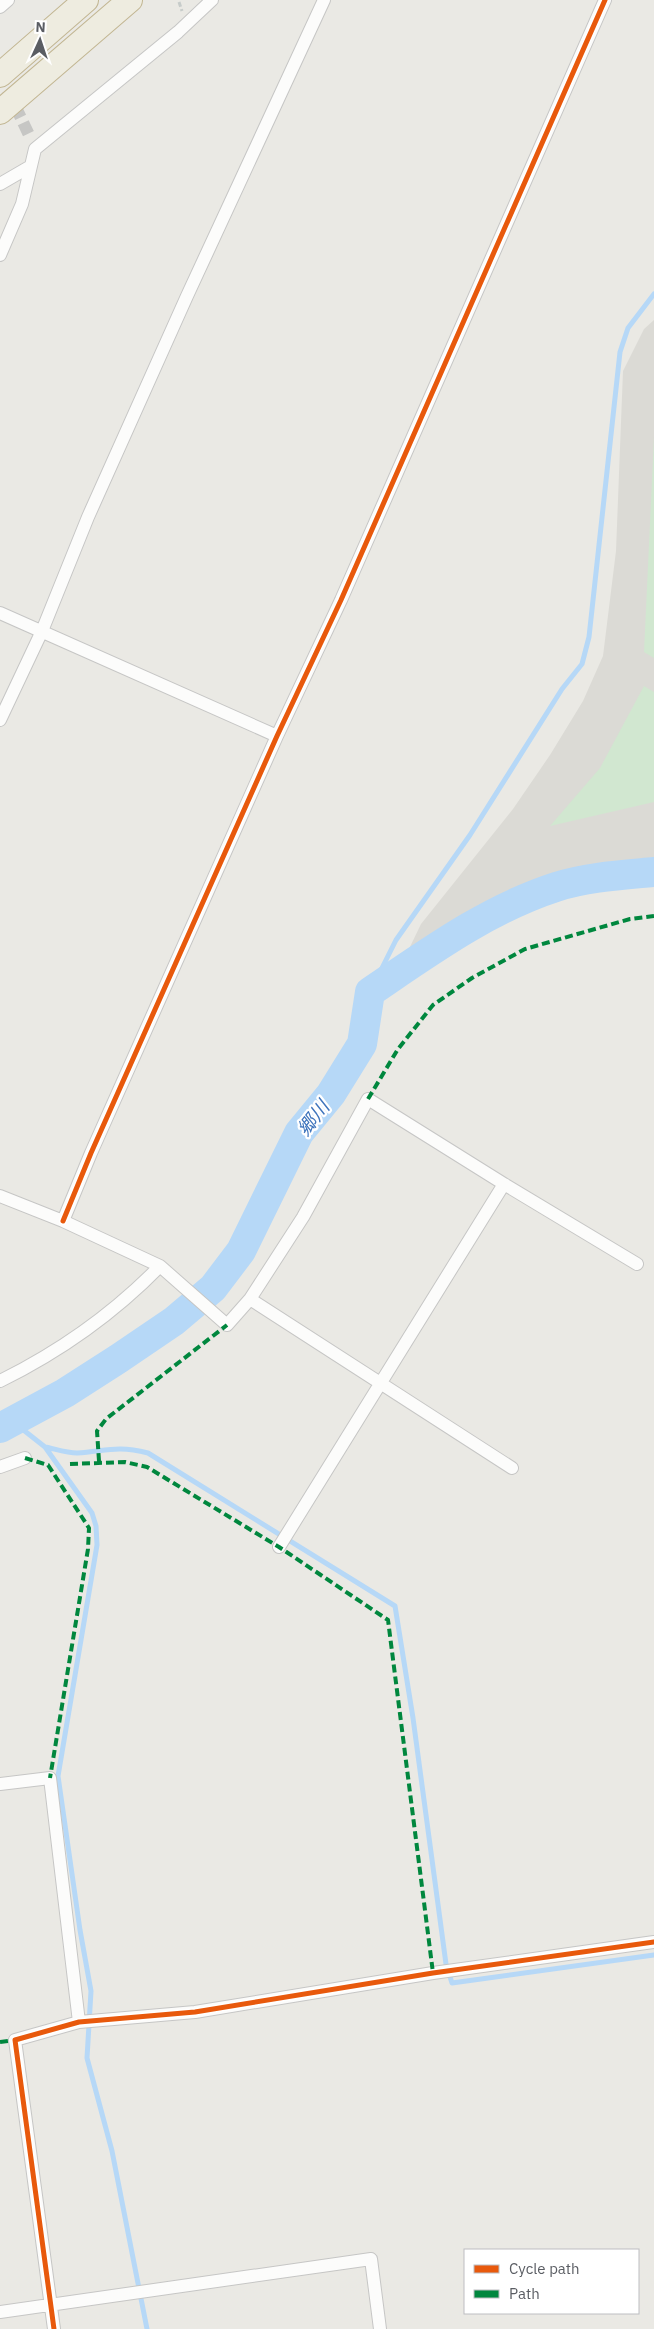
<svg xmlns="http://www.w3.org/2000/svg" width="654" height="2329" viewBox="0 0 654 2329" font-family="'IBM Plex Sans','Noto Sans JP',sans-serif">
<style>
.industrial{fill:#dbdad5}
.green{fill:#d1e7d0}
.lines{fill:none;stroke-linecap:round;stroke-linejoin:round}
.stream{stroke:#b6d8f7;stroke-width:5}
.river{stroke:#b6d8f7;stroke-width:30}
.minor-tunnel{stroke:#c6c6c4;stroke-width:12;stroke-dasharray:12 6;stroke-linecap:butt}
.minor-casing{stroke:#c6c6c5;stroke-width:14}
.motorway-casing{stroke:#c2b692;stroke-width:26}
.path{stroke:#c7ccca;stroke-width:3;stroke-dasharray:5 2.5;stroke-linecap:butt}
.minor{stroke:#fcfcfb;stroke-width:12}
.motorway{stroke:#eeece0;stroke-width:24}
.quiet{stroke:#00873e;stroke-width:4;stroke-dasharray:8 4;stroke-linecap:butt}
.cycleway-casing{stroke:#fff;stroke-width:8}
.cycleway{stroke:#e8590c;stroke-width:5}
.labels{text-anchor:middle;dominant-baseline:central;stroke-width:4.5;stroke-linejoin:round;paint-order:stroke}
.water-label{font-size:19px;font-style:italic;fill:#3e74bc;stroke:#fff}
</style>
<rect width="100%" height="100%" fill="#eae9e4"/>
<!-- industrial -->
<path class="industrial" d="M654,320V857L597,868L506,897L408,951L421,924L513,809L550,755L583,701L603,656L616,551L623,371L644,329Z"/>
<!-- green -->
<path class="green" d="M654,437V658L644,652Z
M644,686L654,692V802L550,826L600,768Z"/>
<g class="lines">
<!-- stream -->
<path class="stream" d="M370,992L396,940L470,835L562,689L582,664L589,637L620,352L628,328L654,294
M12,1421L45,1447L92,1513L96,1526L97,1545L58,1776L80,1930L91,1991L87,2058L112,2151L147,2329
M45,1447C55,1449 67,1453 77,1453C107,1451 116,1445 148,1453L395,1606L413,1718L446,1964L452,1983L654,1955"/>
<!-- river -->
<path class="river" d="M0,1428L65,1393L118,1359L174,1321L213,1288L241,1251L299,1133L331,1094L362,1044L370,992C429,952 488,909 556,887C587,877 622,875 654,872"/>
<!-- minor-tunnel -->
<path class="minor-tunnel" d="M0,74L31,139"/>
<!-- minor casing -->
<g class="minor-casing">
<path id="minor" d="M0,7L8,0
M0,184L31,166
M0,255L22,204L35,149L178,32L212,0
M0,613L277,736
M0,720L42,631L88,517L187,296L324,0
M0,1196L63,1221L160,1266L227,1325L250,1299L512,1468
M63,1221L91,1153L277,736L341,600L605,0
M250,1299L303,1217L368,1099L504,1184
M0,1381C59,1352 114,1313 160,1266
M0,1467L25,1458
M279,1547L504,1184L637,1264
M0,1784L50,1778L79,2022
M0,2312L371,2259L380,2329
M54,2329L15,2040L79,2022L195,2012L433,1973L654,1942"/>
</g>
<!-- motorway casing -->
<g class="motorway-casing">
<path id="motorway" d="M0,75L86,0
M0,112L130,0"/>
</g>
<!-- path -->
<path class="path" d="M179,2L182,11"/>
<!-- minor -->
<use href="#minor" class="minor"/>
<!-- motorway -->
<use href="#motorway" class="motorway"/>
<!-- quiet -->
<path class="quiet" d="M368,1099L398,1049L433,1005L472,978L525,949L630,919L654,916
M25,1458L48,1465L89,1528L88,1549L50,1778
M99,1461L97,1431L106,1419L227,1325
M70,1464L125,1462L147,1467L279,1547L388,1620L433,1973
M0,2042L15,2040"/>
<!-- cycleway casing -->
<g class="cycleway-casing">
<path id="cycleway" d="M63,1221L91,1153L277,736L341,600L605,0
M54,2329L15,2040L79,2022L195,2012L433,1973L654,1942"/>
</g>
<!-- cycleway -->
<use href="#cycleway" class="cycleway"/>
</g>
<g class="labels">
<!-- water labels -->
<g class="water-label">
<text transform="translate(313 1118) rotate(-52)">郷川</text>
</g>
</g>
<!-- legend -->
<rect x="464" y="2249" width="175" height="65" fill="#ffffff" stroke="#bdbec1"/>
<rect x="474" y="2265" width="25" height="8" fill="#e8590c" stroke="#bdbec1"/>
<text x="509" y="2274" font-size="15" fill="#5a5d63">Cycle path</text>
<rect x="474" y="2290" width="25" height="8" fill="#00873e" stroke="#bdbec1"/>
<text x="509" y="2299" font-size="15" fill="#5a5d63">Path</text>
<!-- north arrow -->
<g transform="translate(40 40) rotate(3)" stroke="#ffffff" stroke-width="4" paint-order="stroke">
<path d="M0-4L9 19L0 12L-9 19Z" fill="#5a5d63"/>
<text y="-8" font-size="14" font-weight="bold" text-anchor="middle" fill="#5a5d63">N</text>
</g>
</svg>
